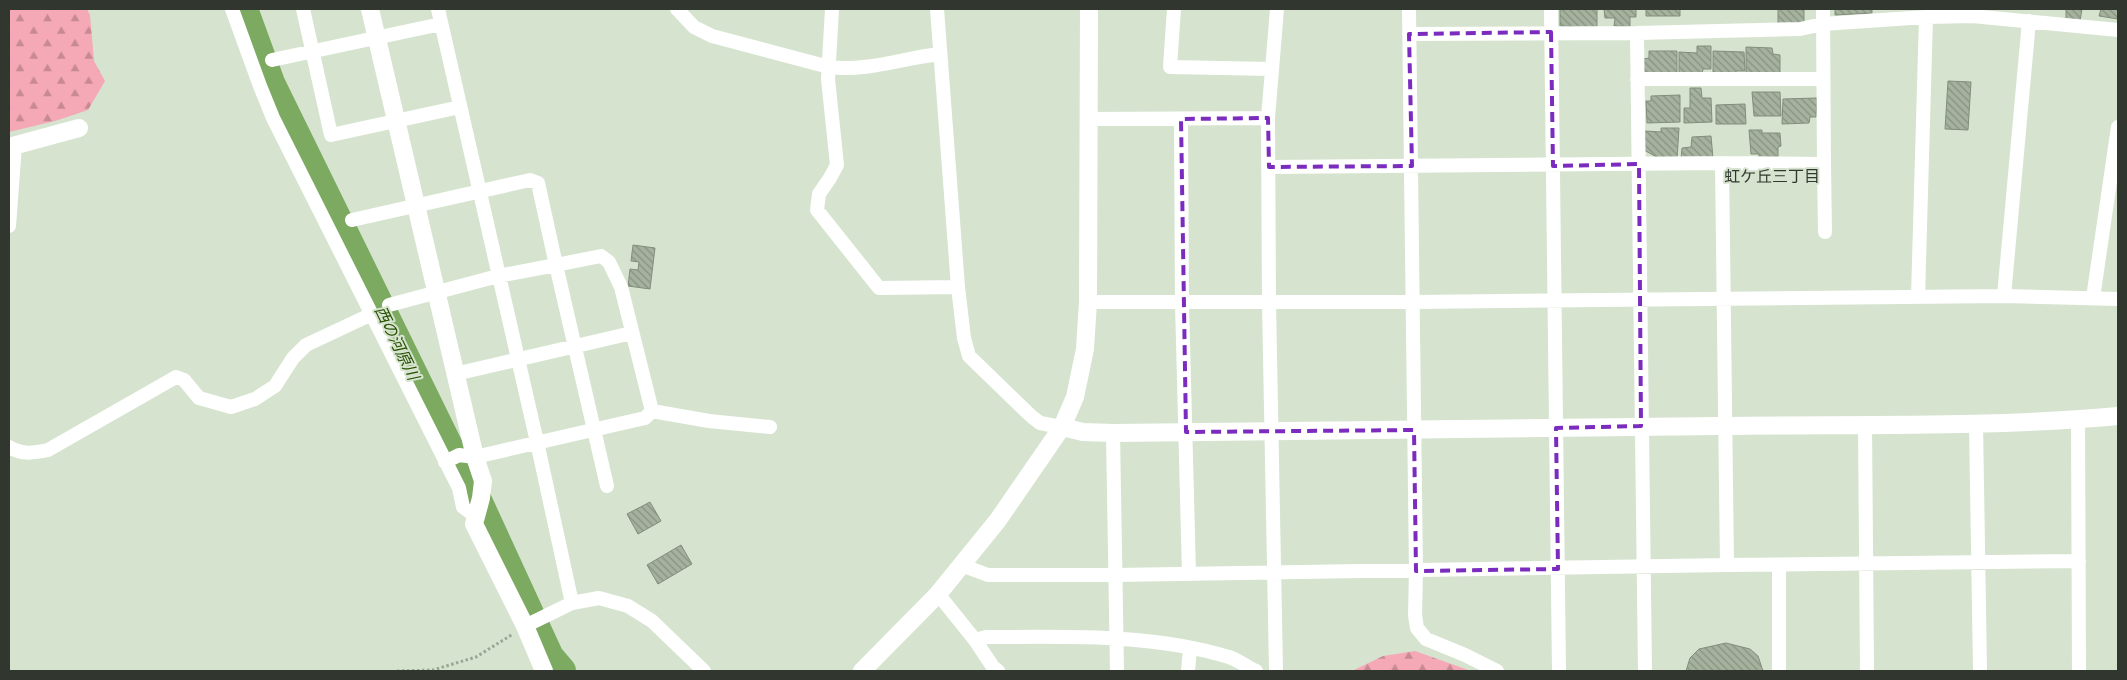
<svg xmlns="http://www.w3.org/2000/svg" width="2127" height="680" viewBox="0 0 2127 680" font-family="Roboto,'Noto Sans JP',sans-serif">
<style>
.forest{fill:url(#forest-firs)}
.lines{fill:none;stroke-linecap:round;stroke-linejoin:round}
.river{stroke:#7caa61;stroke-width:30}
.building{fill:url(#building-back-hatch);stroke:#828e7b}
.path{stroke:#9aa695;stroke-width:3;stroke-dasharray:2.5 2.5;stroke-linecap:butt}
.minor{stroke:#fff;stroke-width:14}
.tertiary{stroke:#fff;stroke-width:18}
.marked{fill:none;stroke:#7b2cbf;stroke-width:4;stroke-dasharray:10 6;stroke-linejoin:round}
.labels{text-anchor:middle;dominant-baseline:central;stroke-width:4;stroke-linejoin:round;paint-order:stroke}
.neighbourhood-label{font-size:16px;fill:#31372e;stroke:#d6e4cf}
.water-label{font-size:16px;font-style:italic;fill:#275100;stroke:#d6e4cf}
</style>
<defs>
<pattern id="forest-firs" width="22" height="20" patternUnits="userSpaceOnUse" patternTransform="scale(1.25)"><rect width="22" height="20" fill="#f5a8b6"/><path d="M5 1l3.5 6h-7zM16 11l3.5 6h-7z" fill="#c78a94"/></pattern>
<pattern id="building-back-hatch" width="6" height="6" patternUnits="userSpaceOnUse" patternTransform="scale(1.25)"><rect width="6" height="6" fill="#a5b29e"/><path d="M-1 5l2 2M0 0l6 6M5-1l2 2" fill="none" stroke="#879281"/></pattern>
</defs>
<rect width="100%" height="100%" fill="#d6e4cf"/>
<!-- forest -->
<path class="forest" d="M9,9H87L90,15L94,61L105,81L88,110L55,121L9,132Z
M1415,651L1471,671H1352L1383,656Z"/>
<g class="lines">
<!-- river -->
<path class="river" d="M243,9L270,83L447,444L469,483L549,657L561,671"/>
</g>
<!-- building -->
<path class="building" d="M1560,9H1597V28L1560,26Z
M1604,9H1636V17H1630V27L1614,26L1615,18H1605Z
M1646,9H1680V16H1646Z
M1778,9H1804V26L1778,25Z
M1835,9H1872V13L1835,15Z
M2066,9H2082L2080,21L2066,20Z
M2101,9H2118V19L2099,16Z
M1697,46H1711V69H1703L1702,74L1679,75V52L1697,53Z
M1746,47L1772,48L1773,54L1780,55V72L1746,77Z
M1649,51H1677V73L1643,74V59L1649,58Z
M1713,51L1744,52L1745,71H1736V76L1713,75Z
M1948,81L1971,82L1968,130L1945,129Z
M1690,88H1701L1702,98H1711L1712,122L1684,123V108H1690Z
M1752,92H1780L1781,116H1754Z
M1680,95V122L1647,123L1646,101H1651V96Z
M1817,98L1816,117H1810L1809,123L1782,124L1783,99Z
M1745,104L1746,124H1716V105Z
M1661,128H1679L1677,159H1660L1644,150L1645,131L1661,132Z
M1749,130H1762V133H1780L1781,146L1778,147V157H1759V154H1751Z
M1711,136L1713,158L1681,159L1682,148L1691,147L1692,137Z
M633,245L655,248L650,289L628,286L630,269L638,270L639,262L631,261Z
M650,502L661,521L638,534L627,514Z
M681,545L692,564L658,584L647,565Z
M1726,643L1750,649L1758,656L1763,671H1686L1690,658L1699,649Z"/>
<g class="lines">
<!-- path -->
<path class="path" d="M397,671L433,670L476,657L513,634"/>
<!-- minor -->
<path class="minor" d="M232,9L260,86L273,118L459,488L463,507L475,516
M303,9L331,135L460,107
M438,9L537,442L572,603
M677,9L694,27L712,36L829,67C867,72 903,58 940,54
M832,9L828,79L837,165L830,178L819,194L817,210L879,288L958,287
M937,9L958,287L964,338L969,356L1031,416L1040,423L1062,427
M1174,9L1170,67L1271,69
M1409,9L1416,571L1415,615L1417,628L1426,639L1465,655L1497,671
M1551,9L1559,671
M1637,33L1645,671
M1409,34L1637,33L1800,29L1823,24L1926,17L1972,16L2118,30
M272,60L441,24
M1637,79H1822
M1087,119L1268,118
M1181,119L1182,303L1189,574
M1722,163L1727,565
M1824,164L1825,232
M1269,167L1722,163L1824,164L1823,9
M352,220L530,180L538,183L556,265L498,276L389,305
M9,226L15,145
M2004,296L2029,21
M1918,297L1926,17
M2093,298L2118,127
M1088,302H1413L2004,296L2118,299
M455,374L632,333
M652,411L709,421L770,427
M2078,419L2079,671
M1976,423L1980,671
M1865,424L1867,671
M1113,433L1117,671
M9,447C22,455 34,453 48,450L176,377L184,380L199,398L231,407L255,399L275,386L293,358L306,345L372,314
M445,462L459,455L475,457L645,418L652,411
M607,486L556,265L601,256L609,262L621,287L652,411
M961,565L988,575H1115L1727,565L2079,561
M1779,565V671
M938,594L975,640L993,667L998,671
M525,626L572,603L599,598L628,606L652,621L704,671
M975,640L986,637C1067,637 1150,633 1229,657C1238,660 1247,667 1256,671
M1188,671L1190,648
M1276,671L1269,302L1268,118L1277,9"/>
<!-- tertiary -->
<path class="tertiary" d="M370,9L475,457L483,481L481,498L474,524L525,626L544,671
M9,147L79,128
M1062,427L1083,432L1113,433C1315,431 1517,428 1719,426C1852,424 1986,428 2118,416
M862,671L938,594L998,520L1062,427L1075,397L1085,349L1088,302L1089,9"/>
</g>
<!-- marked area -->
<path class="marked" d="M1551,32L1553,166L1639,164L1641,426L1556,428L1558,569L1416,571L1414,430L1186,432L1181,119L1268,118L1269,167L1412,166L1409,34Z"/>
<g class="labels">
<!-- neighbourhood labels -->
<g class="neighbourhood-label">
<text x="1772" y="176">虹ケ丘三丁目</text>
</g>
<!-- water labels -->
<g class="water-label">
<text transform="translate(397 343) rotate(64)">西の河原川</text>
</g>
</g>
<!-- border -->
<rect width="2127" height="680" fill="none" stroke="#31372e" stroke-width="20"/>
</svg>
